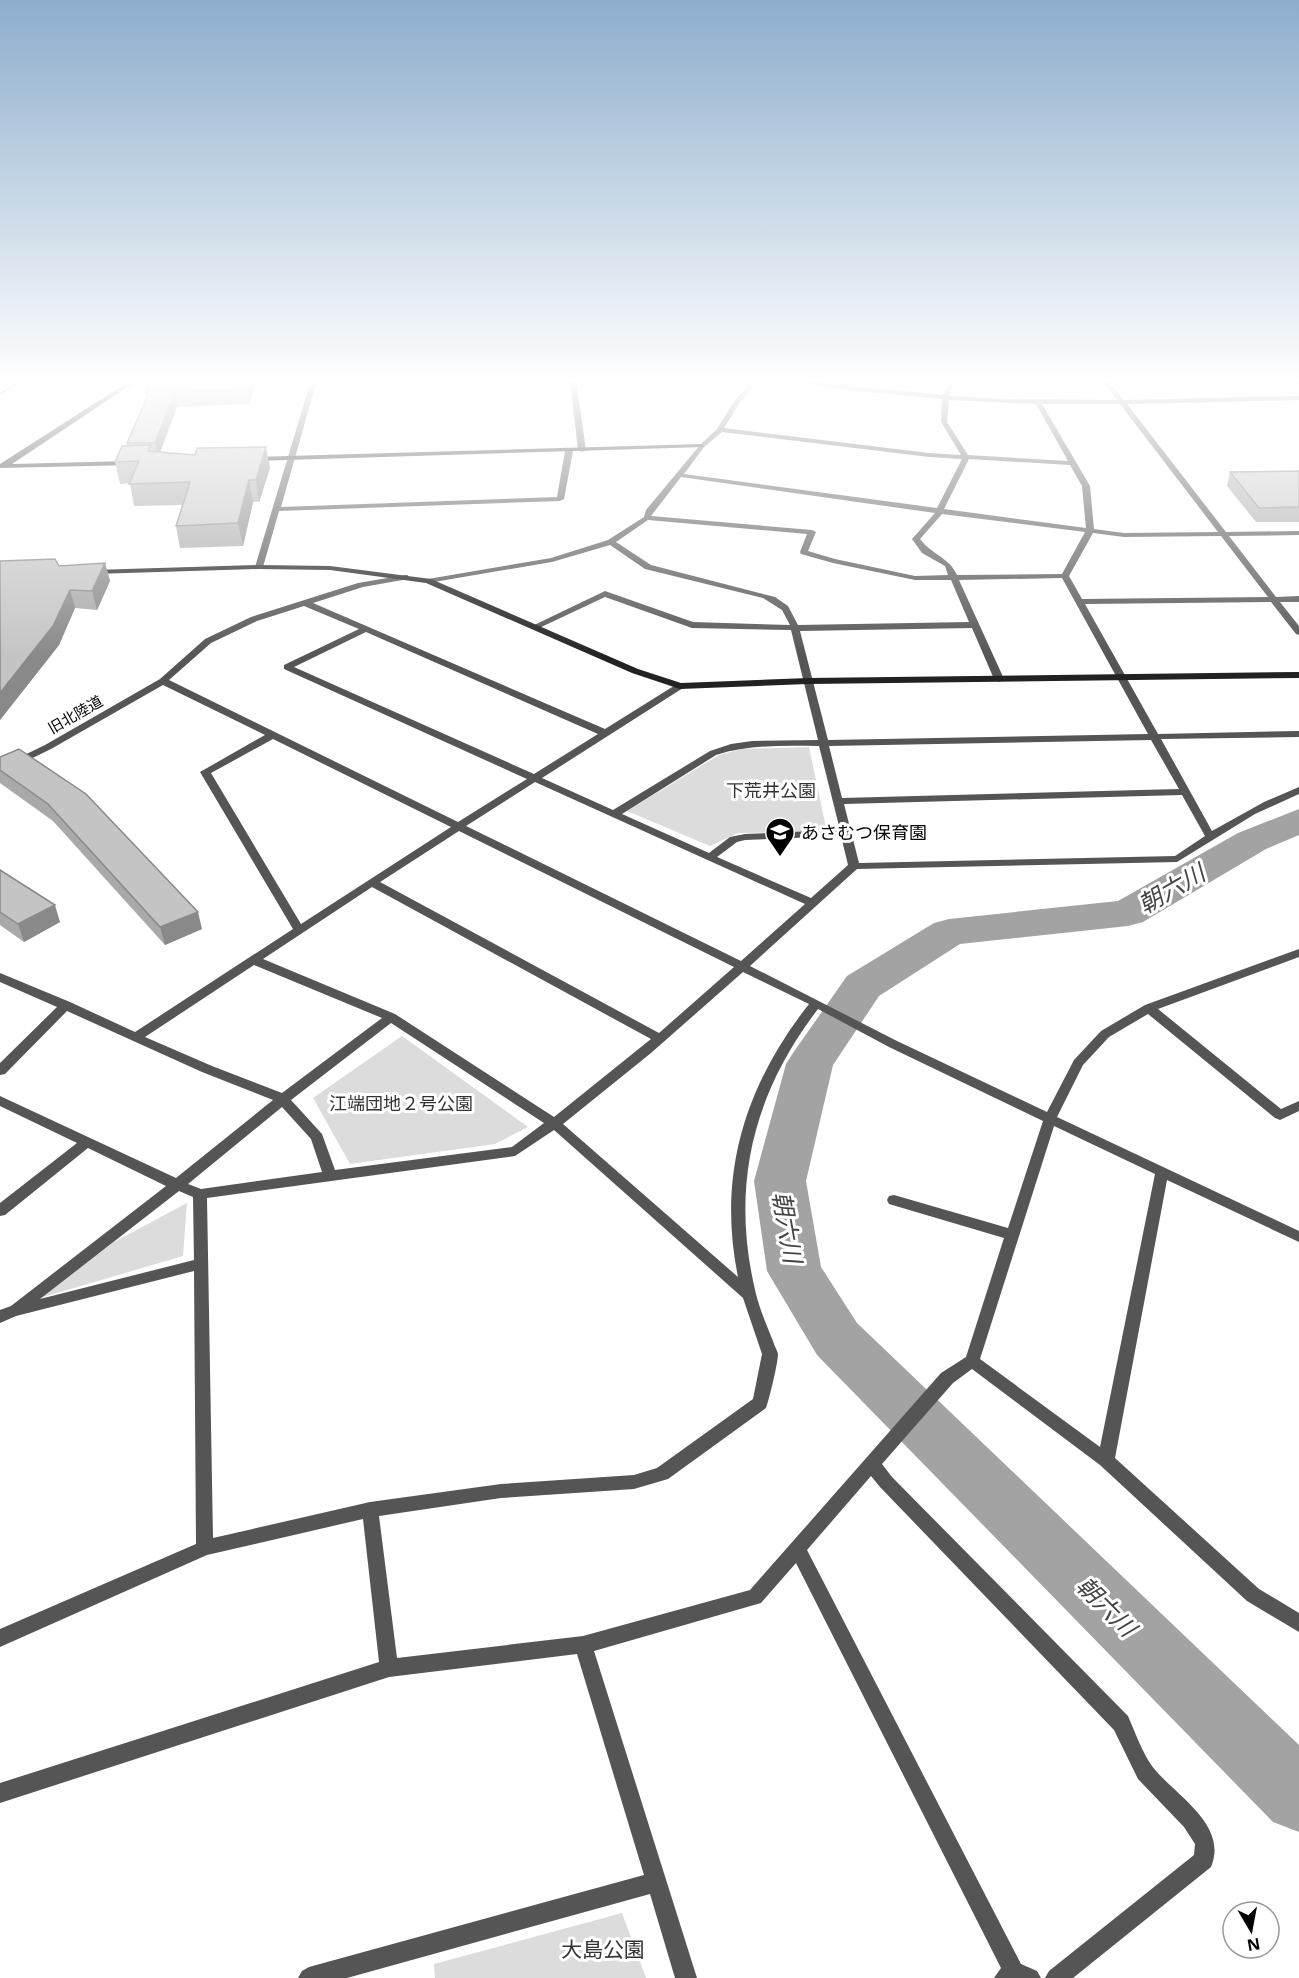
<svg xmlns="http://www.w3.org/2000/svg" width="1299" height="1978" viewBox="0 0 1299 1978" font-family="'Noto Sans','Noto Sans JP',sans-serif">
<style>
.green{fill:#dcdcdc}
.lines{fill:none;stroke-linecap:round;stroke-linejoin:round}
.river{fill:#a3a3a3;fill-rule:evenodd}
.street{fill:#555;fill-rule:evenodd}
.secondary{fill:#222;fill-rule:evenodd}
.tram{stroke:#000;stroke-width:1.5}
.wall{fill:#a9a9a9}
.shaded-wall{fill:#898989}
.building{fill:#c4c4c4;stroke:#898989;stroke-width:1.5}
.labels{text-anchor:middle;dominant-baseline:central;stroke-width:6;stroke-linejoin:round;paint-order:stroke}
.far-street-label{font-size:15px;fill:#000;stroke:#fff}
.park-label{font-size:18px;fill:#333;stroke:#fff}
.poi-label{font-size:18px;fill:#000;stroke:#fff;text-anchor:start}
.near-park-label{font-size:21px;fill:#333;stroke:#fff}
.near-water-label{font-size:24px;font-style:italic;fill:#444;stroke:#fff}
</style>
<rect width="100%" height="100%" fill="#fff"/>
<!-- green -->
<path class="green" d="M809,747L827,832L738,833L710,846L627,811L719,755L742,749Z
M402,1036L528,1127L495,1144L350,1164L313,1098Z
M187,1203L183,1256L40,1298L114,1242Z
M622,1913L646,1978H435L434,1964Z"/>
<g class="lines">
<!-- river -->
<path class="river" d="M1299,809V835L1266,849L1143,922L1128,926L960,944L879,996L833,1065L806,1181L821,1267L857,1323L1299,1745V1832L1273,1822L817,1355L767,1271L754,1181L786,1064L793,1053L847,976L934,923L949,919L1118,901L1238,833Z"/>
<!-- street -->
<path class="street" d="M311,380H317L281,507L557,497L565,451L569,449L573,451L564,499L560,501L279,511L263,567L256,569L255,567Z
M570,380H576L586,450L582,452L578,450Z
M752,380H758L738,405L724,428L929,453L961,455L941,422L942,399L838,389L780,380H797L943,395L949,380H955L949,396L1002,399L1117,400L1102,380H1108L1124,400L1299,396V400L1127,404L1226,532L1299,531V535L1229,536L1276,597L1299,596V602H1280L1299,626V635L1296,634L1271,602L1085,604L1158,734L1299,731V737L1161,739L1212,831L1264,802L1299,787V794L1255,814L1177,862L857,869L750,966L897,1041L1047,1112L1074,1060L1101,1031L1145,1005L1299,949V957L1158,1009L1281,1109L1299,1101V1111L1280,1120L1275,1118L1148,1014L1109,1037L1083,1065L1057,1117L1299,1231V1242L1167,1180L1115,1458L1259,1589L1299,1613V1632L1247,1601L1100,1465L972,1369L953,1383L882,1464L892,1477L1128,1716C1135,1732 1142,1752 1152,1766C1174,1795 1229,1824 1211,1867L1073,1978H1045L1049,1971L1194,1855L1195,1844L1184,1827L1138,1779L1114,1730L880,1487L871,1476L807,1550L1021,1964L1037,1971L1041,1978H994L1001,1968L796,1563L761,1603L594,1651L697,1978H675L650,1894L347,1978H298L302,1971L309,1967L644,1875L577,1654L389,1677L0,1803V1783L379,1662L363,1519L207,1555L0,1647V1629L196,1544L194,1271L16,1316L0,1323V1310L11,1306L166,1186L88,1148L5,1215L0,1216V1203L77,1143L0,1106V1096L176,1178L273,1100L202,1072L67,1011L5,1074L0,1075V1063L57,1007L0,982V973L70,1002L135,1032L293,929L200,772L265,735L163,685L51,749L0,774V767L45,745L160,679L205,639L251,617L358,583L405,575H408V579L363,587L313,603L605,729L677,684H683V688L542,778L613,810L710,751L731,744L752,741L818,740L791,630L692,628L605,597L537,629L530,627L605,591L693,622L790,625L782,610L763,598L645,569L610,545L552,562L428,583L424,581L428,579L551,558L608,540L644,517L646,510L700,445L717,429L733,403ZM949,400L1036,404L1068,461L968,455L947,422ZM1042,404H1120L1218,532L1124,533L1094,529L1090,486ZM722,432L929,457L962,459L937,508L684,474L704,447ZM969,459L1070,465L1082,486L1086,528L944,509ZM681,477L935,513L912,539L922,553L945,566L948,575L915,576L835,559L808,551L816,532L812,530L651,516ZM942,514L1085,532L1062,574L957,575C949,557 932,555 920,539ZM648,520L807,534L800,552L801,554L833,563L915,580H951L969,622L798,625L788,606L775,597L651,565L616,542ZM1093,533L1124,537L1221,536L1268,597L1082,599L1069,576ZM1062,578L1148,734L828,740L800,631L972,628L994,679L999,682L1004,679L959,580ZM304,606L359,629L284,665V669L527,779L458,822L169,680L211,643L257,621ZM366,632L598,734L534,774L294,667ZM273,739L451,827L301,924L211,773ZM1151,740L1179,789L842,798L829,746ZM819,746L840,830L745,834L730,837L709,853L622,814L716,755C750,744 785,746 819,746ZM535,782L805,904L741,961L466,826ZM1182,795L1205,836L1175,856L859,863L844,804ZM459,831L734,967L659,1033L380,882ZM841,836L848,865L811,898L717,857L737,842L745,840ZM372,887L651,1039L554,1117L395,1014L263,959ZM254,965L382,1018L282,1093L212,1066L145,1037ZM743,972L809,1004C745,1085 717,1175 738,1277L563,1124L651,1053ZM818,1009L889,1047L1043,1121L1008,1228L894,1195L889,1196L887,1200L889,1204L1004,1238L966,1357L941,1373L750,1590L583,1636L397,1658L379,1516L501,1498L634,1489L668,1479L766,1408C769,1400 778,1363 778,1354C777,1350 774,1345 773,1341C767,1326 760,1310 756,1294C730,1188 752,1095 818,1009ZM391,1023L544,1123L512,1147L335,1170L322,1134L291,1100ZM282,1107L311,1139L322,1172L201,1189L188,1184ZM1054,1126L1155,1174L1100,1447L980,1359ZM554,1130L743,1298L762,1354L753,1399L657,1468L634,1475L501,1484L370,1502L213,1538L207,1198L515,1156ZM179,1191L193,1197L194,1260L40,1299Z
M1292,380H1298L1299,386Z"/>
<!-- secondary -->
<path class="secondary" d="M131,380H138L12,464L129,461H132V465L0,468V464Z
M702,444L704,445V447L252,461L248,459L252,457Z
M259,565L330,566L431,579L638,669L681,683L808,678L1299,672V678L808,684L680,689L632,673L426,583L330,570L259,569L93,574L89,572L93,570Z"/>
<!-- tram -->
<path class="tram" d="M0,394L22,380"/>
</g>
<!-- wall -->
<path class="wall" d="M152,380H271L269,385L255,386L249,404L177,407L160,452L270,468L259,502H253L243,546L180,548L176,526L183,505L134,506L130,483L120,484L115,462L127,445V443L146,398L145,393Z
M1299,471V522H1256L1227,486L1230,472Z
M0,561L59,566L105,563L110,581L97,610L75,608L59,645L0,720Z
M0,757L202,929L165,945L53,821L0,783Z
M0,870L60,922L24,942L0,925Z"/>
<!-- shaded-wall -->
<path class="shaded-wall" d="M250,380H254L255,386L249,404L247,390Z
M175,392L177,407L158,458L155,443Z
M266,447L270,468L259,502L256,480Z
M249,480L253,502L243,546L238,523Z
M105,563L110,581L97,610L92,591Z
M70,590L75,608L59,645L0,720V693Z
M55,905L60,922L24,942L18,924Z
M198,912L202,929L165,945L160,927Z"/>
<!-- building -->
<path class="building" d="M152,380H250L247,390L175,392L155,443H127L149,393H145Z
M151,445L148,451L195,455L197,448L266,447L256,480H249L238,523L176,526L190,482L129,484L139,461L115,462L122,446Z
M1299,471V507L1259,508L1230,472Z
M55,559L59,566L105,563L92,591L70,590L53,626L0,693V561Z
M19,749L86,794L198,912L160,927L48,804L0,770V757Z
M0,870L55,905L18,924L0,912Z"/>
<!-- sky -->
<linearGradient id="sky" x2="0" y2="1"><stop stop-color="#8cadcc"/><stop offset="0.58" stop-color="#fff"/><stop offset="1" stop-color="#fff" stop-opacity="0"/></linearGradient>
<rect width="1299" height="657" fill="url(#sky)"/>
<!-- icons -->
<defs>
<g id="school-pin" transform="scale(1.5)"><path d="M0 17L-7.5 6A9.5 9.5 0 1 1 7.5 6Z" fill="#000" stroke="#fff"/><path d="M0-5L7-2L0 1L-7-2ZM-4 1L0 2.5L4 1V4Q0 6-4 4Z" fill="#fff"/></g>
</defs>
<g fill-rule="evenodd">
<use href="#school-pin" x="780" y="832"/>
</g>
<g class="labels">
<!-- far-street labels -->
<g class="far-street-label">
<text transform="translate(75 714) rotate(-30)">旧北陸道</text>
</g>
<!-- park labels -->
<g class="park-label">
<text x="771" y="790">下荒井公園</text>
<text x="401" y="1103">江端団地２号公園</text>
</g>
<!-- poi labels -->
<g class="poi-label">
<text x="801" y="832">あさむつ保育園</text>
</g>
<!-- near-park labels -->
<g class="near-park-label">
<text x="603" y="1949">大島公園</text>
</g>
<!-- near-water labels -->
<g class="near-water-label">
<text transform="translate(1171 888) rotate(-30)">朝六川</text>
<text transform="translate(788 1227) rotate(80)">朝六川</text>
<text transform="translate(1107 1606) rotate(45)">朝六川</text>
</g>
</g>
<!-- north arrow -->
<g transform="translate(1251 1930) rotate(170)"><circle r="28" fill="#ffffff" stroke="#999999" stroke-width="1.5"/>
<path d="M0-4.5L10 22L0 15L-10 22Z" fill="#000000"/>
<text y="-9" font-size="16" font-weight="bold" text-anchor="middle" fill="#000000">N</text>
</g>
</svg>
